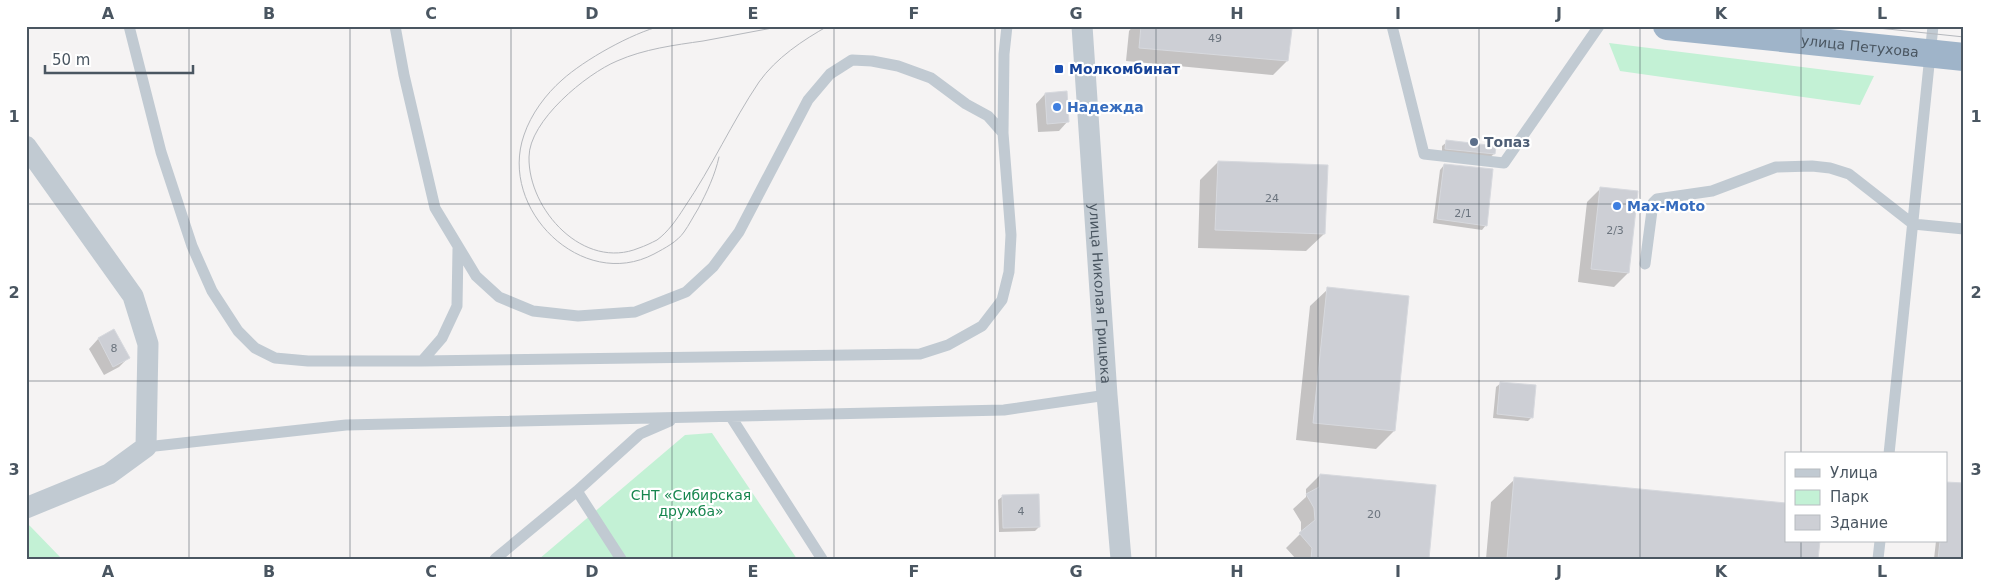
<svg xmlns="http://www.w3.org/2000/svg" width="1990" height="585" viewBox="0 0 1990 585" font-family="'DejaVu Sans',sans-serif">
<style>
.green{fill:#c3f1d5}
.shadow{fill:#0003}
.building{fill:#cdcfd5;stroke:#d7d9de}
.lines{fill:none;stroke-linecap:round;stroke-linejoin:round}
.service{stroke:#c1cad2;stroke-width:11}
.minor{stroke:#c1cad2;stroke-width:21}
.trunk{stroke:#9fb4c9;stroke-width:28}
.tram{stroke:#b5b8bd;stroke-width:1}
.grid{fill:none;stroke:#4a5661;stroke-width:1;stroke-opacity:0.55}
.transit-dot{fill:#1a4fb4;stroke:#fff;stroke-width:2}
.shop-dot{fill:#3f7fe0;stroke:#fff;stroke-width:2}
.service-dot{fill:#5c6f8a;stroke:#fff;stroke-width:2}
.labels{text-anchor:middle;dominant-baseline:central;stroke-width:4.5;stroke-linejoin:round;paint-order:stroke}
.number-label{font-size:11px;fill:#6b747e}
.street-label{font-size:14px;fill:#4a5661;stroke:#fff}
.transit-label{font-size:14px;font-weight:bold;fill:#164399;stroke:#fff;text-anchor:start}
.shop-label{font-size:14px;font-weight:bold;fill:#366cbe;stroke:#fff;text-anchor:start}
.service-label{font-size:14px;font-weight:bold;fill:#4e5e75;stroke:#fff;text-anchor:start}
.park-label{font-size:14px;fill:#17864f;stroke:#fff}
.neatline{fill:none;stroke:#4a5661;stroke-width:2}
.grid-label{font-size:16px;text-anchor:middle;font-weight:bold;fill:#4a5661}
</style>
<rect width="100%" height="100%" fill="#f5f3f3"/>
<!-- green -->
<path class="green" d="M1609,43L1874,76L1860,105L1620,71Z
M712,433L797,559H539L685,435Z
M26,523L30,526L62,559H26Z"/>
<!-- shadow -->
<path class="shadow" d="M1133,26H1247L1287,61L1273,75L1126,61L1129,31Z
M1045,94L1068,121L1059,131L1038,132L1036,104Z
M1447,142L1494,154L1489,158L1442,153V146Z
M1218,162L1324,234L1306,251L1198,248L1200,180Z
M1444,165L1486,225L1482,230L1433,223L1440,170Z
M1601,188L1628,273L1614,287L1578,282L1587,202Z
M1328,289L1394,431L1376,449L1296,440L1310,306Z
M114,331L128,358L119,367L104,375L89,349L98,339Z
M1501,383L1532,417L1528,421L1493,418L1496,387Z
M1320,475L1428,559H1296L1286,548L1301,533V522L1293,509L1306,497V489Z
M1515,479L1786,505V541L1817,559H1486L1491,502Z
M1003,496L1039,527L1035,531L999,532L998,500Z
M1936,541H1946L1964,559H1934Z"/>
<!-- building -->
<path class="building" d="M1141,26H1262L1292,29L1288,61L1139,48Z
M1067,91L1069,122L1047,124L1045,93Z
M1446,140L1496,146L1495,154L1445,149Z
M1218,161L1328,165L1325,234L1215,230Z
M1444,164L1493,169L1487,226L1437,219Z
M1600,187L1638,191L1629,273L1591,269Z
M1327,287L1409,296L1395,431L1313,423Z
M114,329L130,358L113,367L98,338Z
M1500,382L1536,385L1533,418L1497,414Z
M1320,474L1436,485L1429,559H1311L1312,548L1299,533L1315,520L1314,508L1306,494L1319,487Z
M1514,477L1786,503V541H1820L1818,559H1507Z
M1946,482L1964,483V559H1938L1940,541H1946Z
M1039,494L1040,527L1003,528L1002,495Z"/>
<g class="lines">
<!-- service -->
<path class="service" d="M129,26L161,152L192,246L212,291L238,331L255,348L275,358L308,361H422L920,354L948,345L982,326L1002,300L1009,272L1011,235L1003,133L988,116L966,104L931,78L898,66L872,61L852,60L830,74L808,100L739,232L713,267L686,292L635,312L578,316L533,311L499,297L476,276L435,208L404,75L395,26
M1392,26L1424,154L1504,163L1599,26
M1003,133L1004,54L1007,26
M1645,264L1653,203L1657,199L1712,191L1776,167L1812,166L1830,168L1849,174L1913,224L1964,229
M422,361L442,338L457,306L458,249
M731,417L822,559
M146,447L346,425L1004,410L1107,395
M1889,454L1933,26
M577,491L621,559
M495,559L577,491L640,434L670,421
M1878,559L1880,541"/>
<!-- minor -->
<g class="minor">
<path id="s1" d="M1082,26L1107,395L1121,559"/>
<path d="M26,146L133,296L148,344L146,447L109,474L26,508"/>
</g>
<!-- trunk -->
<path class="trunk" id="s2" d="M1667,26L1964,57"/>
<!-- tram -->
<path class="tram" d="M661,26C632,33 584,60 562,80C546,94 531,114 524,135C498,209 582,292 654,254C665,248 677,242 684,232C689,225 693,217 698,209C707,192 715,175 719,157
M783,26C756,31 730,36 703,41C675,45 644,49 617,61C586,74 529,121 529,157C528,210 584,271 639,248C645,246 651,243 657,240C668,232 677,219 684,208C712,167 732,122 759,82C776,58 803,40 828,26
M1859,26L1964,37"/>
</g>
<!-- grid -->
<path class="grid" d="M189,26V559M350,26V559M511,26V559M672,26V559M834,26V559M995,26V559M1156,26V559M1318,26V559M1479,26V559M1640,26V559M1801,26V454M26,204H1964M26,381H1964M1801,541V559"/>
<!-- markers -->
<rect class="transit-dot" x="1054" y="64" width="10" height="10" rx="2.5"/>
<g class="shop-dot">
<circle cx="1057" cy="107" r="5"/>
<circle cx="1617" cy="206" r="5"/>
</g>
<circle class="service-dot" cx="1474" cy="142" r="5"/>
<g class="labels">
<!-- number labels -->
<g class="number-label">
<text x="1215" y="38">49</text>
<text x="1272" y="198">24</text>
<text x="1463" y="213">2/1</text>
<text x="1615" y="230">2/3</text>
<text x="114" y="348">8</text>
<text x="1021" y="511">4</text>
<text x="1374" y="514">20</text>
</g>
<!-- street labels -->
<g class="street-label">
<text stroke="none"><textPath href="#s2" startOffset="194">улица Петухова</textPath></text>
<text stroke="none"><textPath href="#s1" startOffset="268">улица Николая Грицюка</textPath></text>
</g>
<!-- transit labels -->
<g class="transit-label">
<text x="1069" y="69">Молкомбинат</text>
</g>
<!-- shop labels -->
<g class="shop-label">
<text x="1067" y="107">Надежда</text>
<text x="1627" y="206">Max-Moto</text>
</g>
<!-- service labels -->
<g class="service-label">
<text x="1484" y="142">Топаз</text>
</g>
<!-- park labels -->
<g class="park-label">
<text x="691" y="495">СНТ «Сибирская<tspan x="691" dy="16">дружба»</tspan></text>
</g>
</g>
<!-- border -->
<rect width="1990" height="585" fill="none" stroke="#ffffff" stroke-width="55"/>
<!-- legend -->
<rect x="1785" y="452" width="162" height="90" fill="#ffffff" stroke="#b7bbc0"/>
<rect x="1795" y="469" width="25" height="8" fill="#c1cad2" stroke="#b7bbc0"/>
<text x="1830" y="478" font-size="15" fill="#4a5661">Улица</text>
<rect x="1795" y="490" width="25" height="15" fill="#c3f1d5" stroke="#b7bbc0"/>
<text x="1830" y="502" font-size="15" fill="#4a5661">Парк</text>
<rect x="1795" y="515" width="25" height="15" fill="#cdcfd5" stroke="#b7bbc0"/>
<text x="1830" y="528" font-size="15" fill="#4a5661">Здание</text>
<!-- scale -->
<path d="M45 65v8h148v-8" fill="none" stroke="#4a5661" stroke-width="2.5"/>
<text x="52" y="65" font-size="15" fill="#4a5661" stroke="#ffffff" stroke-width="4" paint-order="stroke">50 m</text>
<rect x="28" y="28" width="1934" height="530" class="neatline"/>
<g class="grid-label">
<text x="108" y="19">A</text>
<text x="269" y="19">B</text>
<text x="431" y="19">C</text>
<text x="592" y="19">D</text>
<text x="753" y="19">E</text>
<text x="914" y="19">F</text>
<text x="1076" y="19">G</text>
<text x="1237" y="19">H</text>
<text x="1398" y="19">I</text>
<text x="1559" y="19">J</text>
<text x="1721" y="19">K</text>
<text x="1882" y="19">L</text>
<text x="14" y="122">1</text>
<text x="1976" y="122">1</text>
<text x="14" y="298">2</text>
<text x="1976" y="298">2</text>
<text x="14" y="475">3</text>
<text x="1976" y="475">3</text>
<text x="108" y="577">A</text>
<text x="269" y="577">B</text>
<text x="431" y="577">C</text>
<text x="592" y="577">D</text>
<text x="753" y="577">E</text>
<text x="914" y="577">F</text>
<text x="1076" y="577">G</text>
<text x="1237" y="577">H</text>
<text x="1398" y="577">I</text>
<text x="1559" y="577">J</text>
<text x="1721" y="577">K</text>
<text x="1882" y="577">L</text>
</g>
</svg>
